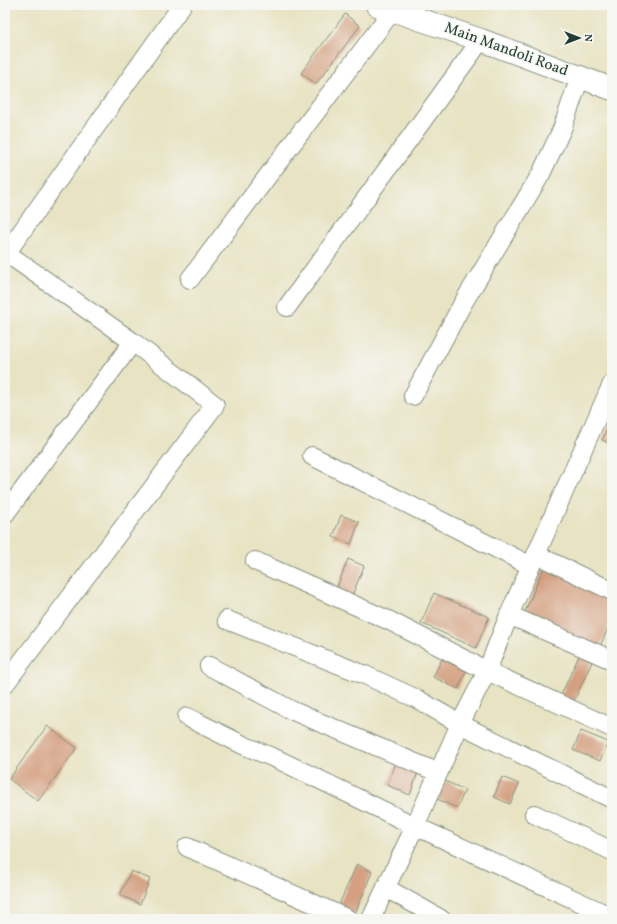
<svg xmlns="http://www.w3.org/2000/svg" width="617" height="924" viewBox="0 0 617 924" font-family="Vollkorn,serif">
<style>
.building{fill:#d4a081}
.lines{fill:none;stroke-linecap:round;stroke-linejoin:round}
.street-casing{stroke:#84907c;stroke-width:20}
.secondary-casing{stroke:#84907c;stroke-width:24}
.street{stroke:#fff;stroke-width:18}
.secondary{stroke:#fff;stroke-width:22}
.labels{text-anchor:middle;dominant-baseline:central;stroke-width:3;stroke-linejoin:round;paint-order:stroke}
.street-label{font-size:15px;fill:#1f3d34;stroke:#f6f6f2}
</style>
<rect width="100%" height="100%" fill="#f6f6f2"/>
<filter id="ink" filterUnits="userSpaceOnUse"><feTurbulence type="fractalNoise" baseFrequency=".025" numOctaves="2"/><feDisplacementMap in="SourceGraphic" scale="8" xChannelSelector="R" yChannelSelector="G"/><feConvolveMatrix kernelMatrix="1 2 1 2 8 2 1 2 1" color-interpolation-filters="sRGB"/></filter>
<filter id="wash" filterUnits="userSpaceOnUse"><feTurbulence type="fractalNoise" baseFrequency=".012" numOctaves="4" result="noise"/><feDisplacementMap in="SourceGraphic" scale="16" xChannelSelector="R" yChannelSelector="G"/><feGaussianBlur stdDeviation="0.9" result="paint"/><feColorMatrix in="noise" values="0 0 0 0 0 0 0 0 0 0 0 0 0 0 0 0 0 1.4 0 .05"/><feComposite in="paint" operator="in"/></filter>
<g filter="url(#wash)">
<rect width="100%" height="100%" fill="#e8e3c3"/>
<g id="blocks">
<!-- building -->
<path class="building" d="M345,14L360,26L316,84L301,73Z
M611,422H612V444L602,440Z
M341,515L359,522L351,544L333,537Z
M348,559L364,566L350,601L334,595Z
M544,567L612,597V618L599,649L523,616Z
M434,593L489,617L476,648L421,623Z
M579,656L592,662L574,701L561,695Z
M442,659L466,671L458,689L433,677Z
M47,726L77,748L38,801L9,779Z
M581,731L608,742L600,761L573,750Z
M396,763L418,772L410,795L387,785Z
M502,777L519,784L510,804L494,797Z
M445,781L465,790L457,808L437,799Z
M357,864L372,872L354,916L337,909Z
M131,871L150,879L140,904L120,895Z"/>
</g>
</g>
<g filter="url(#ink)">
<use href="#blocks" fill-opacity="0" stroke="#84907c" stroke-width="1"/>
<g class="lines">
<!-- street casing -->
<g class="street-casing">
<path id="street" d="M5,252L133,342L215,405L5,684
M5,255L182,5
M190,279L393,10
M287,307L481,40
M413,396L463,303L541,174L562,129L580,77
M312,456L531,566
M5,514L133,342
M537,555L612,591
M255,561L390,621L487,671L612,728
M509,615L612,660
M227,620L365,675L417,699L460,724L612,799
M209,666L293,711L437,772
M187,717L243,745L279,760L415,826L612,917
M534,814L612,851
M187,847L348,919
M386,888L441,919
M371,919L415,826L460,724L487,671L509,615L612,384"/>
</g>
<!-- secondary casing -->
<g class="secondary-casing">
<path id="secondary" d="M377,5L481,40L612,89"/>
</g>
<!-- street -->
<use href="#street" class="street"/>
<!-- secondary -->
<use href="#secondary" class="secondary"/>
</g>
</g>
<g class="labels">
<!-- street labels -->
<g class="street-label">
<text transform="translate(506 50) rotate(20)">Main Mandoli Road</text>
</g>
</g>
<!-- margin -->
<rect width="617" height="924" fill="none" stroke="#f6f6f2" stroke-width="20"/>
<!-- north arrow -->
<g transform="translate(579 38) rotate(90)" stroke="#f6f6f2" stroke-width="3" paint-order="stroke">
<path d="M0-3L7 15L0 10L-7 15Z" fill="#1f3d34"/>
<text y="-6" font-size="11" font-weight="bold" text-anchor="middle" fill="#1f3d34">N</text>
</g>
</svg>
